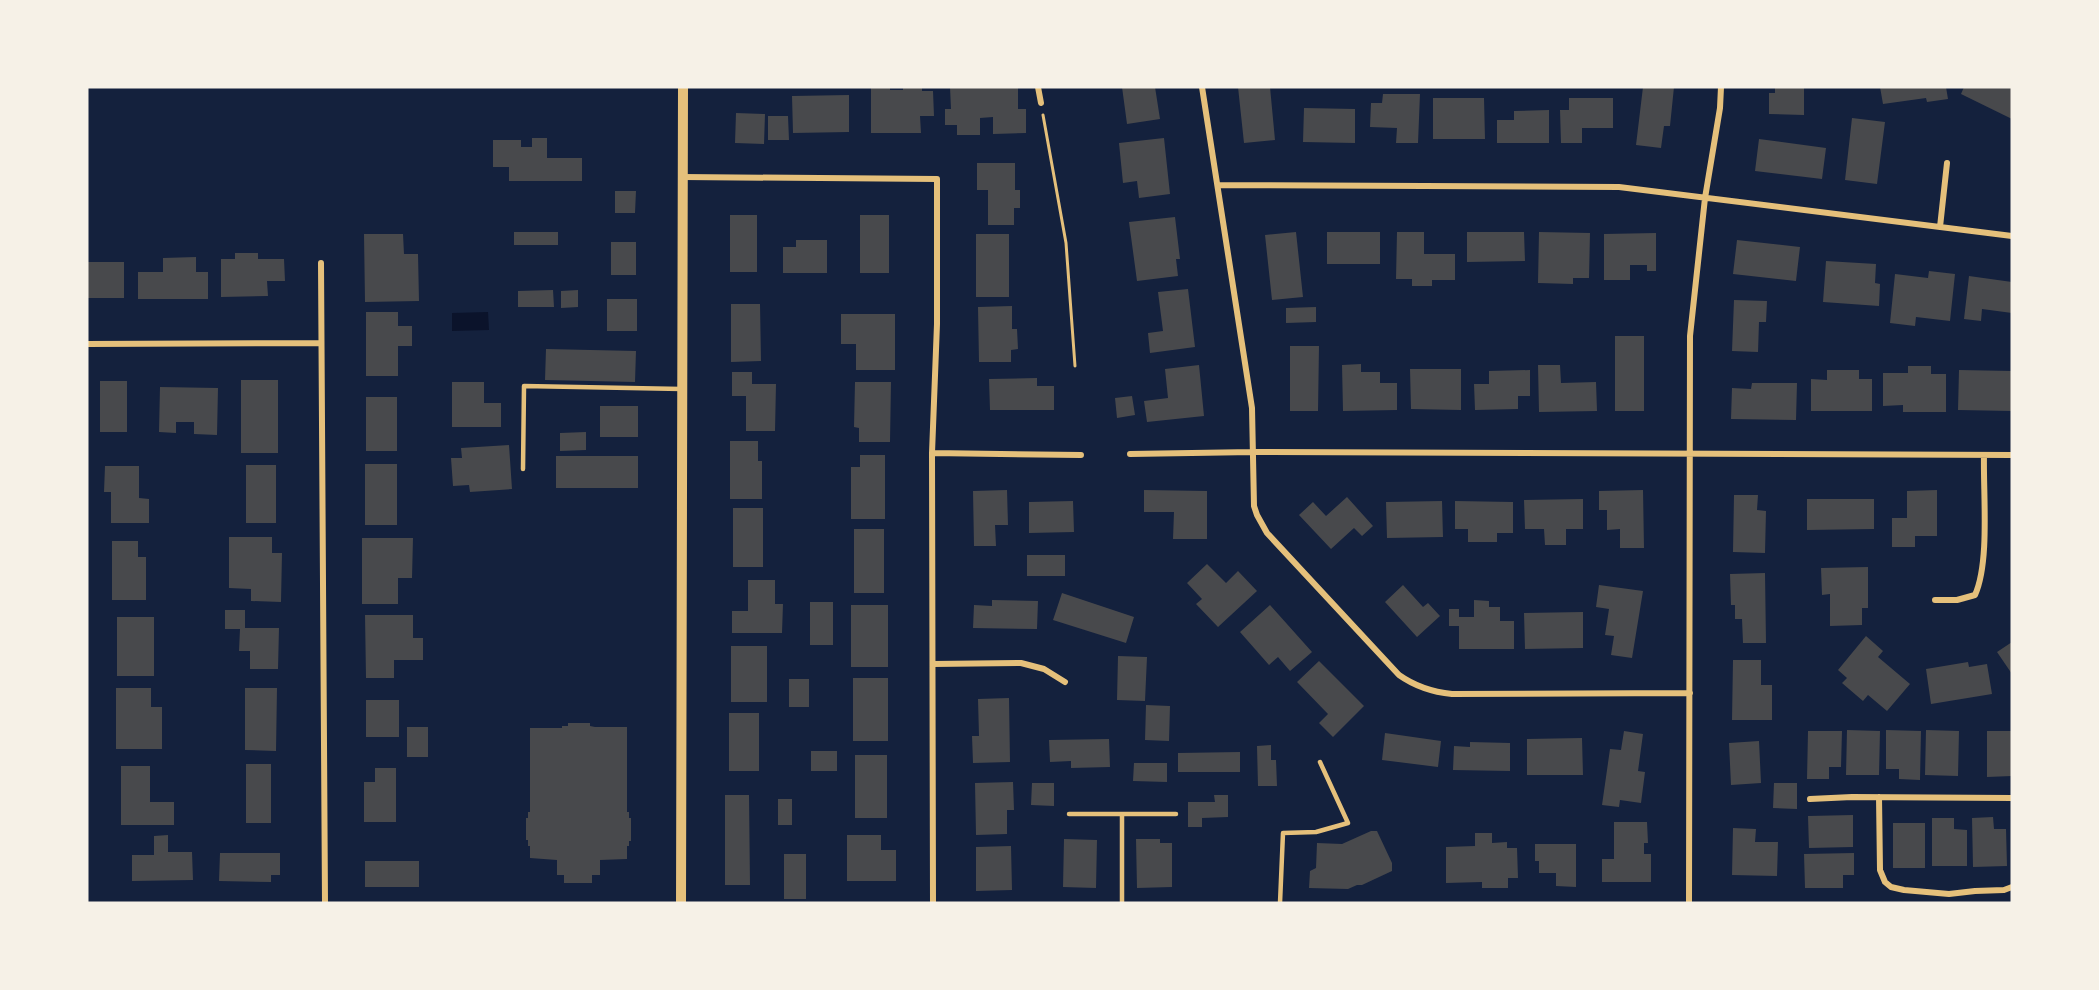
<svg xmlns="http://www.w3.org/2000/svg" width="2099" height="990" viewBox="0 0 2099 990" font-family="Rubik,sans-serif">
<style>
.water{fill:#0b132b}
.building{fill:#48494c}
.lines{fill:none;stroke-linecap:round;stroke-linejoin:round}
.path{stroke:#e5c07b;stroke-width:3}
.service{stroke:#e5c07b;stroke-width:4.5}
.minor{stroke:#e5c07b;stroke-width:6}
.tertiary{stroke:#e5c07b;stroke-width:10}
</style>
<rect width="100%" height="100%" fill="#14213d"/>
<!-- water -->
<path class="water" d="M488,312L489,330L452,331V313Z"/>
<!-- building -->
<path class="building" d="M871,87H890V90H903V87H922V91H933L934,116H920L921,133H871Z
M950,87H1018V109H1026V133L993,134V117L980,118V135H957V125H945V109H951Z
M1122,87H1155L1160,119L1127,124Z
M1238,87H1270L1275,140L1244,143Z
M1643,87H1674L1670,126H1664L1661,148L1636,145Z
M1775,87H1804V115L1769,114V93H1775Z
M1880,87H1946L1948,99L1927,102L1926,98L1883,104Z
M1964,87H2012V119L1961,94Z
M1383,94H1420L1418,143H1396L1397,128L1370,127L1371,103H1382Z
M849,95V132L793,133L792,96Z
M1433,98H1484L1485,139H1433Z
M1569,98H1613V128H1582V143H1561L1560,110H1569Z
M1304,108L1355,109V143L1303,142Z
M1549,110V143H1497V120H1514V111Z
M736,113L765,114L764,144L735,143Z
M768,116H788L789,140H768Z
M1852,118L1885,122L1877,184L1845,180Z
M532,138H547V158H582V181H509V167H493V140H521V147H532Z
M1164,138L1170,194L1139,198L1137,181L1123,183L1119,143Z
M1759,139L1826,148L1822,179L1755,171Z
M977,163H1015V190H1020V208H1014V225H988V190H977Z
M615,191H636L635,213H615Z
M730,215H757V272H730Z
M860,215H889V273H860Z
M1175,217L1180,259H1176L1178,276L1137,281L1129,222Z
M514,232H558V245H514Z
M1296,232L1303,297L1272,300L1265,235Z
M1327,232H1380V264H1327Z
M1397,232H1424V254H1455V280H1432V286H1412V279H1396Z
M1467,232H1524L1525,261L1467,262Z
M1539,232L1590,233L1589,278H1573V284L1538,283Z
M1656,233V271H1647V265H1630V280H1604V234Z
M364,234H403L404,254H418L419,301L365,302Z
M976,234H1009V297H976Z
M796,240H827V273H783V247H796Z
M1737,240L1800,247L1796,281L1733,274Z
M611,242H636V275H611Z
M235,253H258V259H284L285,281H267L268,296L221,297V259H235Z
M196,257V272H208V299H138V272H163V258Z
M1826,261L1876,264L1875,283L1880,284L1879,306L1823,302Z
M87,262H124V298H87Z
M1929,271L1955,274L1950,321L1916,317L1915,326L1890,323L1895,274L1928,278Z
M1969,276L2012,282V313L1982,309L1981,321L1964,319Z
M1188,289L1195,347L1150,353L1148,333L1163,331L1158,292Z
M553,290L554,307H518V291Z
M578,290V307L561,308V291Z
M607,299H637V331H607Z
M1734,300L1767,301L1766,322H1759L1758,352L1732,351Z
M731,304H760L761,361L731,362Z
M1012,306V329H1017L1018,349L1011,350V362H979L978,307Z
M1316,307V322L1286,323V308Z
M366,312H398V326H412V346H398V376H366Z
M841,314H895V370H856V344H841Z
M1615,336H1644V411H1615Z
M1290,346H1319L1318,411H1290Z
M546,349L636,351L635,382L545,380Z
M1361,364V372H1380V383H1397V410L1343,411L1342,365Z
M1199,365L1204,416L1147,422L1144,401L1168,398L1165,369Z
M1538,365H1560L1561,383L1596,382L1597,411L1539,412Z
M1908,366H1931V374H1946V412H1903V405L1883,406V373H1908Z
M1410,369H1461V410L1411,409Z
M1530,370V396H1518V409L1475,410L1474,384H1489V371Z
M1827,370H1859V379H1872V411H1811V379L1827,380Z
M1959,370L2012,371V411L1958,410Z
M732,372H752V384H776L775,431H746V396H732Z
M1037,378V386H1054V410H990L989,379Z
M241,380H278V453H241Z
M100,381H127V432H100Z
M452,382H484V403H501V427H452Z
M855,382H891L890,442H859V428L854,427Z
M1752,383H1797L1796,420L1731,419L1732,388L1751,389Z
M160,387L218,388L217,435L194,434V422H176V433L159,432Z
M1132,396L1135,415L1117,418L1115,398Z
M366,397H397V451H366Z
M600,406H638V437H600Z
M586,432V450L560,451V433Z
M730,441H758V461H762V499H730Z
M509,445L512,489L470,492L469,485L453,486L451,458H462L461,448Z
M860,455H885V519H851V467H860Z
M556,456H638V488H556Z
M365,464H397V525H365Z
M246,465H276V523H246Z
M105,466H139V498L149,499V523H111V492H104Z
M1007,490L1008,525H995L996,546H974L973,491Z
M1144,490L1207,491V539H1173L1174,512H1144Z
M1643,490L1644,548H1620V529L1607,530V510H1599V491Z
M1937,490V536H1915V547H1892V518H1907V491Z
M1734,495H1758L1757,510L1766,511L1765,553L1733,552Z
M1347,497L1373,526L1362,536L1354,528L1331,549L1299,515L1313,502L1326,516Z
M1583,499V529H1566V545H1545L1544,529H1525L1524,500Z
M1807,499H1874V529L1807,530Z
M1073,501L1074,532L1029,533V502Z
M1442,501L1443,537L1387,538L1386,502Z
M1455,501L1513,502V533H1497V542H1468V529H1455Z
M733,508H763V567H733Z
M854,529H884V593H854Z
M229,537H272V553H282L281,602L251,601V589L229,588Z
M362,538H413L412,578H398V604H362Z
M112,541H138V557H146V600H112Z
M1027,555H1065V576H1027Z
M1207,564L1226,583L1238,571L1257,591L1218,627L1196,604L1202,599L1187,583Z
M1868,567V608H1862V625L1830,626V594L1822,595L1821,568Z
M1765,573L1766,643H1743L1742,619H1735V605H1731L1730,574Z
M748,580H775V604H783L782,633H732V611H748Z
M1403,585L1423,607L1428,603L1440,616L1417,637L1385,602Z
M1599,585L1643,591L1632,658L1611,655L1614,636L1605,635L1609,609L1596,607Z
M1062,593L1134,617L1126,643L1053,620Z
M992,600L1038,601L1037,629L973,628L974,605L992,606Z
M1474,600L1489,601V607H1500V621H1514V649H1459V626H1449V609H1459V617H1474Z
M810,602H833V645H810Z
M851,605H888V667H851Z
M1270,605L1312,652L1290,671L1278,657L1269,665L1240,632Z
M225,610H245V628H279L278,669H250V651H239L240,629H225Z
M1583,612V648L1525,649L1524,613Z
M365,615H413V638H423V660H394V678H366Z
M117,617H154V676H117Z
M1866,636L1883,651L1878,657L1910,684L1887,711L1868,695L1863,701L1842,683L1847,678L1838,670Z
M2012,642V674L1997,652Z
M731,646H767V702H731Z
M1118,656L1147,657L1145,701L1117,700Z
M1733,660H1761V685H1772V720H1732Z
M1319,661L1364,706L1333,737L1319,723L1328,714L1297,682Z
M1968,662L1969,667L1987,664L1992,694L1931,704L1926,669Z
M853,678H888V741H853Z
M789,679H809V707H789Z
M116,688H151V707H162V749H116Z
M245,688H277L276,751L245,750Z
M1009,698L1010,762L973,763L972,736H979L978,699Z
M366,700H399V737H366Z
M1146,705L1170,706L1169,741L1145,740Z
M729,713H759V771H729Z
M568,723H590V726L595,727H627V812H629V818H631V841H629V846H627V859L600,860V875H592V883H564V875H557V860L530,858V846H528V840H526V818H528V812H530V728H562V726H568Z
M407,727H428V757H407Z
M1847,730L1880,731L1879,775H1846Z
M1886,730L1921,731L1920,780L1899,779V769H1886Z
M1926,730L1959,731L1958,776L1925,775Z
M1624,731L1643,734L1638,771L1645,772L1641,803L1620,800L1619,807L1602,805L1610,749L1621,750Z
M1808,731H1842L1841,767H1829V779H1807Z
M1987,731H2012V776L1987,777Z
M1385,733L1441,741L1438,767L1382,760Z
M1582,738L1583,775H1527V739Z
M1109,739L1110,767L1071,768V761L1050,762L1049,740Z
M1759,741L1761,783L1731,785L1729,743Z
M1470,742L1510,743V771L1453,770L1454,746L1470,747Z
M1271,745V760H1276L1277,786H1258L1257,746Z
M811,751H837V771H811Z
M1240,752V772H1178V753Z
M855,755H887V818H855Z
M1134,763H1167V782L1133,781Z
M246,764H271V823H246Z
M121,766H150V802H174V825H121Z
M375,768H396V822H364V782H375Z
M1013,782L1014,810H1007V834L976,835L975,783Z
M1032,783H1054V806L1031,805Z
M1774,783H1797V809L1773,808Z
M725,795H749L750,885H725Z
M1214,795H1228V817L1202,818V827H1188V802H1215Z
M778,799H792V825H778Z
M1853,815V847L1809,848L1808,816Z
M1993,817L1994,829H2006L2007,866L1973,867L1972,818Z
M1932,818H1954V829L1967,830V866H1932Z
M1614,822H1647L1648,843H1644V854H1651V882H1602V859H1614Z
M1893,823H1925V868H1893Z
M1733,828L1756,829L1755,842H1778L1777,876L1732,875Z
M1371,831H1377L1392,863V871L1362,885H1357L1348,889L1309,888L1310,871L1316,868L1317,843L1342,844Z
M1475,833H1492V843L1507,842V848H1517L1518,878H1508V888H1482V882L1446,883V847L1475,846Z
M168,835V852H192L193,880L132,881V855H154V836Z
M847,835H881V850H896V881H847Z
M1064,839L1097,840L1096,888L1063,887Z
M1136,839H1160V843H1172V887L1137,888Z
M1535,844H1576V887L1556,886V873H1539V861H1535Z
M1011,846L1012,890L976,891V847Z
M220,853H280V875H271V882L219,881Z
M1854,853V875H1843V888H1805L1804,854Z
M784,854H806V899H784Z
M365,861H419V887H365Z"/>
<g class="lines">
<!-- path -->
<path class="path" d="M1043,115L1066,243L1075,366"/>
<!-- service -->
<path class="service" d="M523,469L524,386L682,389
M1069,814H1122V903
M1122,814H1176
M1280,903L1283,833L1316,832L1348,823L1320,762"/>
<!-- minor -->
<path class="minor" d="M1038,87L1041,103
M1202,87L1252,408L1254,506L1257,515L1267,533L1399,675C1416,687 1432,692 1452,694L1690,693
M683,177L937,179V324L932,453L933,903
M1218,185L1619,187L2012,236
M1940,227L1947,163
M321,263L325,903
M87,344L321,343
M932,453L1081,455
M1130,454L1253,452L2012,455
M1935,600H1957L1975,595C1990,562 1983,493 1984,455
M933,664L1021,663L1044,669L1065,682
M1879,797L1880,870L1885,882L1891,887L1904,890L1949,894L1975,891L2004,890L2012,887
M1810,799L1852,797L2012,798
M1689,903L1690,336L1705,198L1720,108L1721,87"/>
<!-- tertiary -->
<path class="tertiary" d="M681,903L683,87"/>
</g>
<!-- border -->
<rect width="2099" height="990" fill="none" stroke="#f6f1e7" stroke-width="177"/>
</svg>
